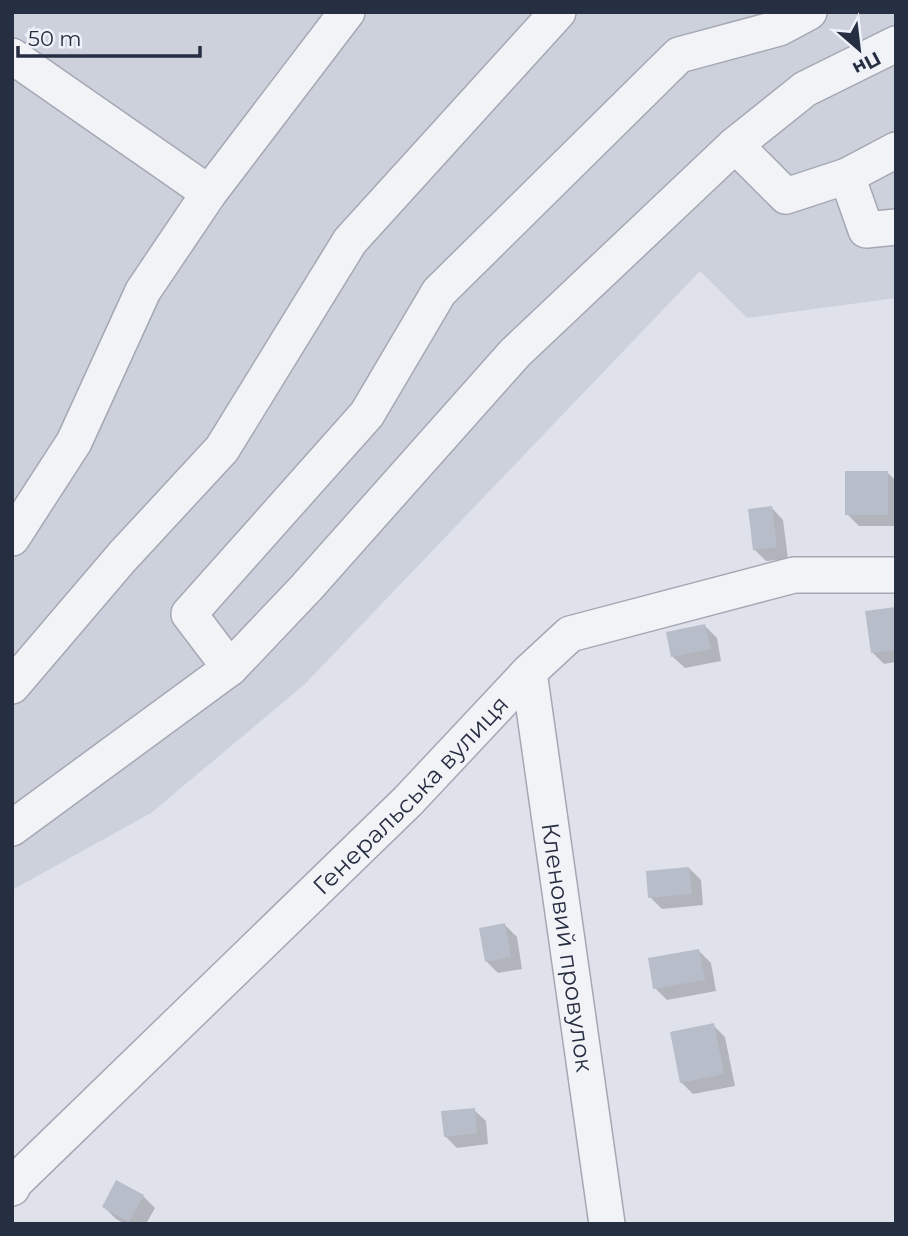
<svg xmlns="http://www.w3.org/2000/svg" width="908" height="1236" viewBox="0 0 908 1236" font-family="Montserrat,sans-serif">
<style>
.built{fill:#ccd1dc}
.shadow{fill:#0003}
.building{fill:#b8bdca}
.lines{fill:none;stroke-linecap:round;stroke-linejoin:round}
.minor-casing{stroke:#a4a8b4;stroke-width:38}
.minor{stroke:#f2f3f7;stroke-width:35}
.labels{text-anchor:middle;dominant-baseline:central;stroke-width:5;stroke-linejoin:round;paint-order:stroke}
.street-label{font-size:24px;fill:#262e42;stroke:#eef1f7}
</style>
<rect width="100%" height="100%" fill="#dfe2ea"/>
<!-- built -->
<path class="built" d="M12,12H896V298L747,318L700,271L304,685L151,813L12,890Z"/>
<!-- shadow -->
<path class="shadow" d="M888,473L896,481V526H859L847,514Z
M772,508L783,520L788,559L766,561L754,549Z
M896,609V662L884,664L872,652Z
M705,626L717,638L721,661L685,668L673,657L668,634Z
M689,868L701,880L703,905L662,909L650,897Z
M505,925L517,937L522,969L498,973L486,961Z
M699,951L711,963L716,991L667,1000L655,988Z
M713,1025L725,1037L735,1086L693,1094L681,1082Z
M474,1110L486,1121L488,1144L457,1148L445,1136Z
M143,1196L155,1208L146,1224H125L116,1219L104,1207Z"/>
<!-- building -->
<path class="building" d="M845,471H888V515H845Z
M772,506L777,547L753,550L748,509Z
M896,607V650L871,653L865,611Z
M705,624L711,649L671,657L666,632Z
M689,867L692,894L648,898L646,871Z
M505,923L511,957L485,962L479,928Z
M699,949L705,980L653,989L648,958Z
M714,1023L724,1074L680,1083L670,1032Z
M475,1108L477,1133L444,1137L441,1111Z
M116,1180L144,1195L129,1222L102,1207Z"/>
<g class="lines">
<!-- minor casing -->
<g class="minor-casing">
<g id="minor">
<path d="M896,44L805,89L735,145L786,196L847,176L896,150"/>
<path d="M12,56L209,193"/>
<path d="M847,176L866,230L896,227"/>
<path d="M12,538L74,442L143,291L209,193L347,12"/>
<path d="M230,668L189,614L367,414L439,292L679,55L779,28L809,12"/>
<path id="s1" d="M529,672L607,1224"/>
<path d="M12,686L122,557L222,449L350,241L558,12"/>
<path d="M12,828L230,668L306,588L515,353L735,145"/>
<path id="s2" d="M12,1188L15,1182L408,801L529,672L570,634L794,575H896"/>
</g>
</g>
<!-- minor -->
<use href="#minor" class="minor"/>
</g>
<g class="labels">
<!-- street labels -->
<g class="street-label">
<text stroke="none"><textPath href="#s2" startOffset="560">Генеральська вулиця</textPath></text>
<text stroke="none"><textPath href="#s1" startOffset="278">Кленовий провулок</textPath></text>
</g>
</g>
<!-- border -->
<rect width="908" height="1236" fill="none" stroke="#262e42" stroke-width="28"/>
<!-- north arrow -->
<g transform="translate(859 49) rotate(152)" stroke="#eef1f7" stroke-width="5" paint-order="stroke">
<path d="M0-5L12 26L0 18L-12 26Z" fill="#262e42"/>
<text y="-10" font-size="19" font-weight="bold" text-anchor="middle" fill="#262e42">Пн</text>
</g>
<!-- scale -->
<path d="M18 46v10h182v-10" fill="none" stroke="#262e42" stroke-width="3.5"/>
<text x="28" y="46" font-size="21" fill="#262e42" stroke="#eef1f7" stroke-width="5" paint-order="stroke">50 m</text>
</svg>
